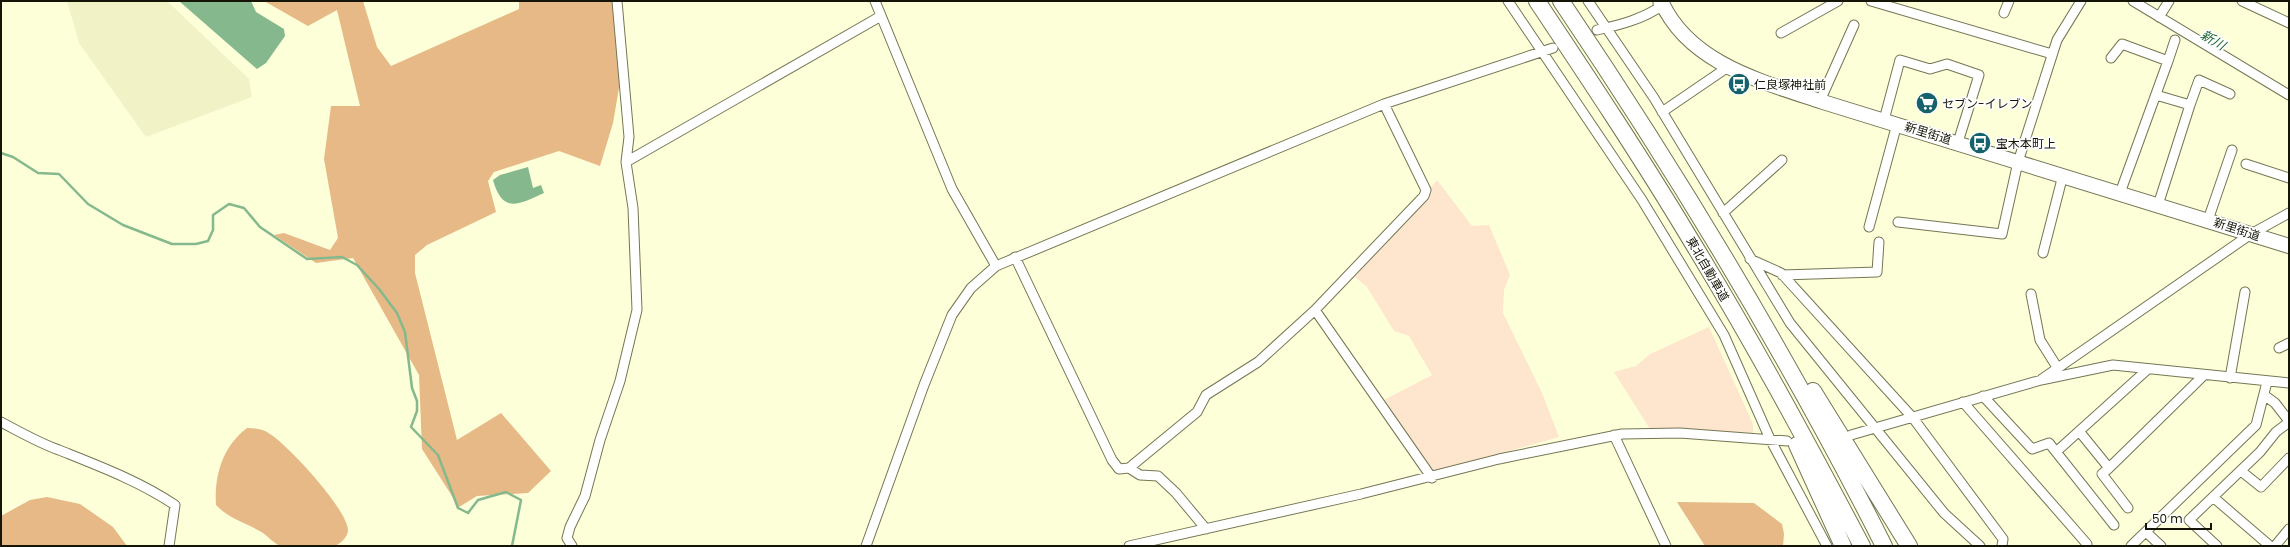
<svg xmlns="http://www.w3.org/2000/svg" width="2290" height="547" viewBox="0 0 2290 547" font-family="Poppins,'Noto Sans JP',sans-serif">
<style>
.built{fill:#f1f2c5}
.green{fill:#fde6cd}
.forest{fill:#e6b987}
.water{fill:#85b98d}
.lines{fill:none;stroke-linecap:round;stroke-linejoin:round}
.stream{stroke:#85b98d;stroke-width:2.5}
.street-casing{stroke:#757654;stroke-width:11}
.primary-casing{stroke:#757654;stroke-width:16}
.highway-casing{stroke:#757654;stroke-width:18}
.street{stroke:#fff;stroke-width:9}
.primary{stroke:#fff;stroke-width:14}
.highway{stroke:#fff;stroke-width:16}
.labels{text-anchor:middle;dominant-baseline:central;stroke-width:3.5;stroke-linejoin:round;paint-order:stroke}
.poi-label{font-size:12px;fill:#151507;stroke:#fff;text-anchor:start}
.street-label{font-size:12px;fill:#151507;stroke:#fff}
.water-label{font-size:13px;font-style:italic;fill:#1a662f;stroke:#fff}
</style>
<rect width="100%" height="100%" fill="#fdffd9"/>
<!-- built -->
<path class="built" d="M67,1H167L249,79L252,97L146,137L79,43Z"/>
<!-- green -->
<path class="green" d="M1437,180L1472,226L1489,225L1510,275L1504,290L1503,313L1542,393L1559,437L1435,472L1382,401L1432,375L1409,336L1394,331L1367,287L1355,277Z
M1709,327L1753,424V433L1650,429L1614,372L1636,366L1650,354Z"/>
<!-- forest -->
<path class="forest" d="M264,1H363L377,47L391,66L519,9V1H617L621,76L613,123L600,166L559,151L494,172L488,181L496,212L427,245L415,255V273L457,440L501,413L551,471L528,493L477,496L459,507L422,449L419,375L353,258L316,263L274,235L284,233L330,250L338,238L324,159L331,106H360L337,10L308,26Z
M247,428C255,428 263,429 270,434C289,446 347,509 348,530C348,537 341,543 335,546C329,547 286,547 280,546C274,543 268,537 263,533C247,523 229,519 216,505C214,475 223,446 247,428Z
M47,497L80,504L113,527L127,546H1V516L30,500Z
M1677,502L1754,503L1782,524L1784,534L1783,546H1705Z"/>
<!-- water -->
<path class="water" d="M179,1H251L256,12L284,29L285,36L266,63L257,69Z
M528,167L533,188L541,185L544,193C519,204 503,215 493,180L500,175Z"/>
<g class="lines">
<!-- stream -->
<path class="stream" d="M1,153L13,157L38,173L59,174L88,204L123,225L172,244H196L208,241L213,230V215L229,204L244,208L260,227L307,259L342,257L357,265L379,289L397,313L405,332L412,388L417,401V411L411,427L438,455L458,508L468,513L478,500L506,492L521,500L512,546"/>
<!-- street casing -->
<g class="street-casing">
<path id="street" d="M875,1L952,189L996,266
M1508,1L1642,200L1724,335L1770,439L1827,546
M1588,1L1654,98L1790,323L1944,513L1980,546
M1871,1L2052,54
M2133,1L2289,95
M2242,1L2289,23
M2004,13L2009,1
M2159,17L2169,1
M1597,30C1620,25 1643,19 1663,5L1658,3
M1781,33L1838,1
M2111,58L2122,44L2168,61L2120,193
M2168,61L2175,40
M2156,95L2190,105L2158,205
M1820,101L1854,25
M2190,105L2199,80L2230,94
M1662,112L1728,67
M1884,120L1900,60L1930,69L1947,64L1979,75L1958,142
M626,162L881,16
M2246,164L2289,178
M1723,213L1782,160
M2208,220L2232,150
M1898,222L2002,234L2018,162L2057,40L2081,1
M1869,227L1897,124
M2043,253L2063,175
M1015,257L1112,460L1119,469L1129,468L1197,412L1206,395L1258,362L1315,310L1424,196L1426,190L1384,104
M1750,259L1781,273L1913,418L2003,539L2002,546
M1782,275L1877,272L1879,242
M2031,294L2040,340L2057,367
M1315,310L1432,478
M2279,348L2289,343
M2230,378L2245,292
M2042,379L2251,234L2289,213
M2264,395L2275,403L2289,421
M1983,396L2032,449L2049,443L2114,525
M1963,402L2087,544
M1,422C20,432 39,443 59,450C99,466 139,481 175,505L169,546
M2079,431L2109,468L2204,375
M1614,435L1666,546
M1851,435L2041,380L2113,365L2289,383
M2056,452L2148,369
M1129,468L1140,475L1158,476L1176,493L1206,529
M2109,468L2102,474L2128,508
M2241,471L2261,487L2289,458
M2213,497L2270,546
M2146,532L2161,546
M572,546L567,538L570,527L585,496L600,440L620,381L637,310L633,208L626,162L629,137L617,1
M866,546L924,385L952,315L971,288L996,266L1384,104L1553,48
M1129,546L1361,494L1499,459L1622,434L1680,433L1787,441
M2131,546L2256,425L2267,382
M2217,546L2189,520L2260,452L2276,432L2289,422
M2275,546L2289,529"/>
</g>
<!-- primary casing -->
<g class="primary-casing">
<path id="primary" d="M1661,1C1689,64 1763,82 1823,102L2289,246"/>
</g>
<!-- highway casing -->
<g class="highway-casing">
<path id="highway" d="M1537,1C1589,79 1641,157 1689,237C1751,338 1807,442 1862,546
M1561,1C1679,176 1789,358 1884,546
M1813,391L1909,546
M1797,445L1843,546"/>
</g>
<!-- street -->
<use href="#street" class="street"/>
<!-- primary -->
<use href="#primary" class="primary"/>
<!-- highway -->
<use href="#highway" class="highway"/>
</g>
<!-- icons -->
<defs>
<g id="bus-disc" transform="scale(1.15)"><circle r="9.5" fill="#15626c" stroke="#fff"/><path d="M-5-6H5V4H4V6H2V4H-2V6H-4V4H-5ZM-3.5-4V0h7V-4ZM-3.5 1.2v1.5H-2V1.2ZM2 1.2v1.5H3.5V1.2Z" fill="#fff"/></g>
<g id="supermarket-disc" transform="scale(1.15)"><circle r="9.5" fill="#15626c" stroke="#fff"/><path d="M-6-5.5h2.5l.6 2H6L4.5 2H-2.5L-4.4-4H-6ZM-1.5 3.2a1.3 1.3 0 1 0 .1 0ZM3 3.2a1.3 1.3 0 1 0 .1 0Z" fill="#fff"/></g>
</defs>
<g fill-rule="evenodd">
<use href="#bus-disc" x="1739" y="84"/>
<use href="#supermarket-disc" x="1927" y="103"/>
<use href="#bus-disc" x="1980" y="143"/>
</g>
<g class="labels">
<!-- poi labels -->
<g class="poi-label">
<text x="1754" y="84">仁良塚神社前</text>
<text x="1942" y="103">セブン-イレブン</text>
<text x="1996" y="143">宝木本町上</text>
</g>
<!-- street labels -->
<g class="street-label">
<text transform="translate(1928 133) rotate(17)">新里街道</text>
<text transform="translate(2237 229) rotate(18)">新里街道</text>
<text transform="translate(1708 269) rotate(60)">東北自動車道</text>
</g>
<!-- water labels -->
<g class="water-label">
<text transform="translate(2213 40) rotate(30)">新川</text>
</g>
</g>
<!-- border -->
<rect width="2290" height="547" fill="none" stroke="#151507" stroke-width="4"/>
<!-- scale -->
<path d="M2146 523v6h65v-6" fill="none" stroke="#151507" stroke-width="2"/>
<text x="2152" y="523" font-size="12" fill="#151507" stroke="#ffffff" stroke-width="3" paint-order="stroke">50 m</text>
</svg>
